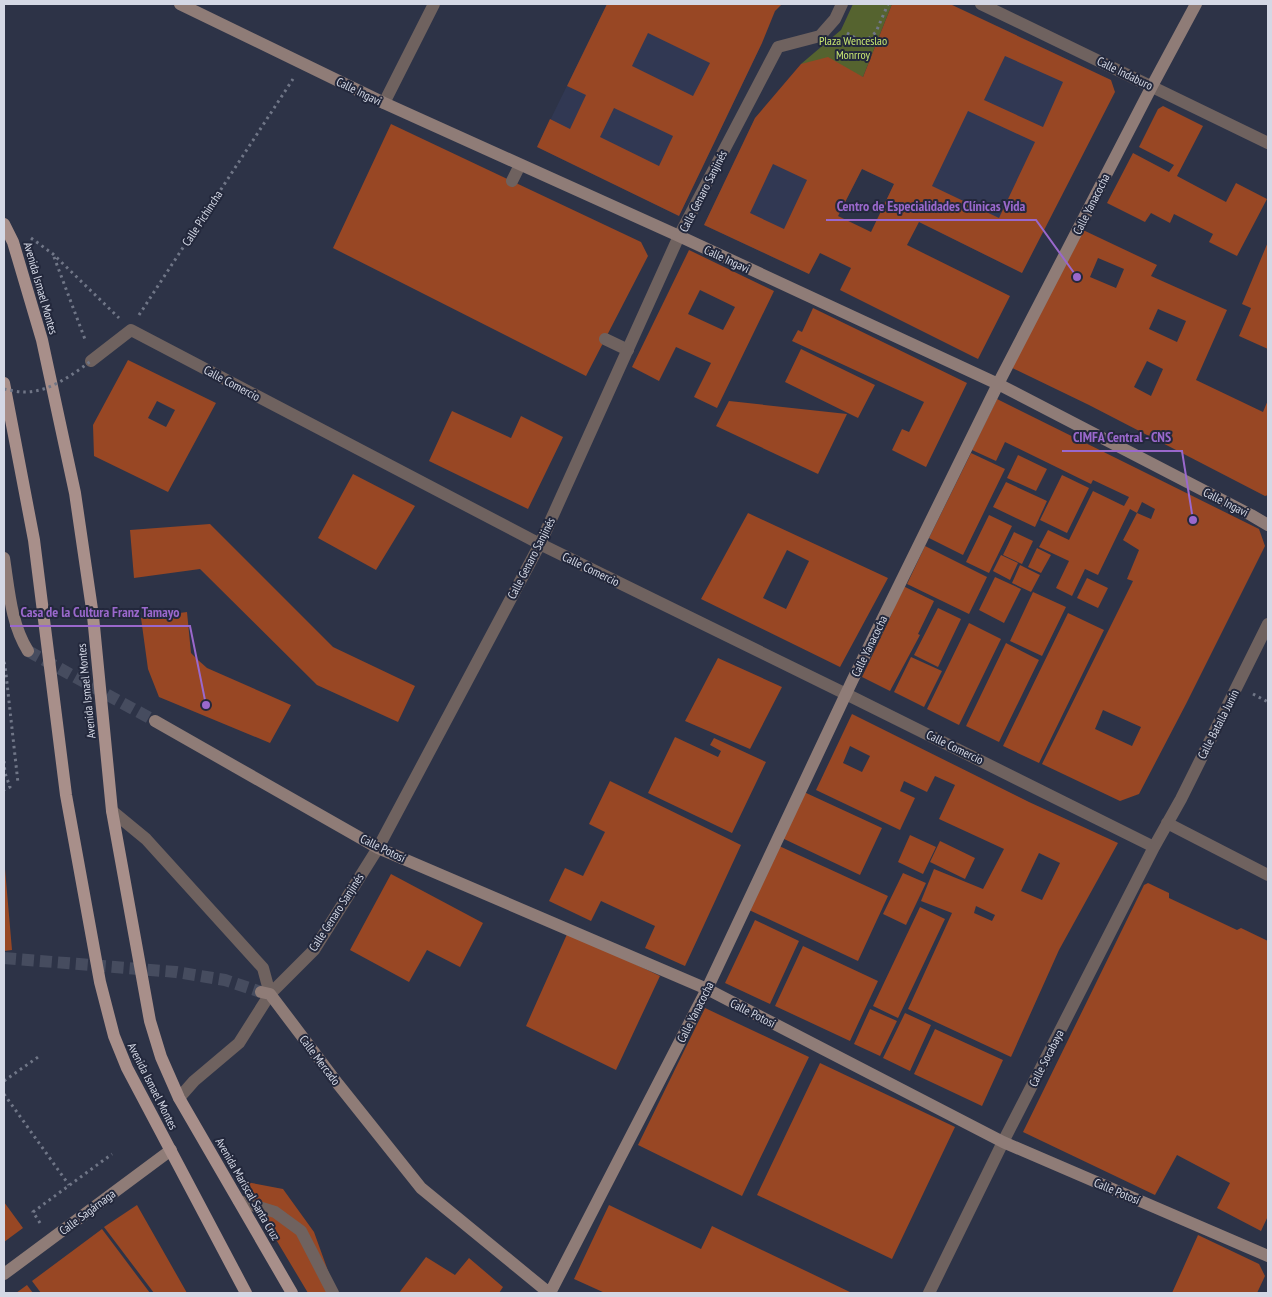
<svg xmlns="http://www.w3.org/2000/svg" width="1272" height="1297" viewBox="0 0 1272 1297" font-family="'PT Sans Narrow',sans-serif">
<style>
.built{fill:#313853}
.green{fill:#55632f}
.building{fill:#984724;fill-rule:evenodd}
.lines{fill:none;stroke-linecap:round;stroke-linejoin:round}
.secondary-tunnel{stroke:#464c5f;stroke-width:12;stroke-dasharray:12 6;stroke-linecap:butt}
.path{stroke:#707687;stroke-width:3;stroke-dasharray:2.5 4;stroke-linecap:butt}
.lane{stroke:#6f625f;stroke-width:12}
.street{stroke:#6f625f;stroke-width:12}
.secondary{stroke:#8f7c77;stroke-width:12}
.primary{stroke:#a88f8a;stroke-width:12}
.path-bridge{stroke:#707687;stroke-width:3;stroke-dasharray:2.5 4;stroke-linecap:butt}
.labels{text-anchor:middle;dominant-baseline:central;stroke-width:4;stroke-linejoin:round;paint-order:stroke}
.park-label{font-size:12px;fill:#c9e872;stroke:#23283c}
.street-label{font-size:12px;fill:#d4d8e5;stroke:#23283c}
.leader{fill:none;stroke:#9a68cc;stroke-width:2}
.callout-dot{fill:#9a68cc;stroke:#23283c;stroke-width:2}
.callout-label{font-size:14px;text-anchor:middle;font-weight:bold;fill:#9a68cc;stroke:#23283c;stroke-width:4;stroke-linejoin:round;paint-order:stroke}
</style>
<rect width="100%" height="100%" fill="#2d3347"/>
<!-- built -->
<path class="built" d="M607,4H679L762,43L679,216L537,147Z
M997,26L1111,80L1022,273L884,205L894,184L862,169L809,274L704,225L755,118L863,77L928,108L964,99Z"/>
<!-- green -->
<path class="green" d="M853,4H892L863,77L801,64L841,30Z"/>
<!-- building -->
<path class="building" d="M607,4H782L775,11L762,43L679,216L537,147L550,119L570,129L586,95L567,86ZM648,33L710,63L693,96L632,66ZM614,108L673,136L659,166L600,137Z
M892,4H950L1111,80L1115,92L1022,273L919,222L907,245L1010,296L978,359L840,290L851,268L820,253L809,274L704,225L755,118L801,64L828,57L863,77ZM1005,56L1063,82L1043,127L984,100ZM968,111L1035,142L999,218L932,186ZM773,164L807,180L784,229L750,213ZM862,169L894,184L871,232L838,216Z
M1163,106L1203,126L1177,176L1226,202L1236,183L1267,199L1237,256L1209,242L1213,234L1174,214L1170,223L1151,213L1145,222L1107,203L1133,153L1169,172L1174,165L1139,147L1158,109Z
M391,124L641,242L648,256L586,376L333,248Z
M1083,230L1157,265L1151,276L1227,310L1196,380L1263,412L1268,400V495L1265,496L1089,405L1008,366ZM1098,258L1124,269L1116,288L1090,277ZM1158,309L1186,321L1177,342L1149,329ZM1147,361L1163,369L1151,396L1134,387Z
M1268,242V349L1239,336L1251,308L1242,304Z
M689,250L774,291L717,408L694,397L711,363L676,347L659,381L632,367ZM700,290L735,307L723,330L688,314Z
M813,308L967,383L926,467L892,450L902,429L909,432L924,402L792,341L798,330L802,332Z
M801,349L875,385L858,418L785,382Z
M128,360L216,403L168,492L94,456L93,425ZM157,401L175,410L166,427L148,418Z
M997,399L1259,529L1265,546L1186,704L1139,794L1120,801L1042,764L1133,581L1127,579L1139,550L1123,540L1137,513L1151,519L1155,509L1142,502L1137,513L1130,509L1098,575L1085,569L1072,596L1056,588L1069,561L1039,547L1048,530L1069,540L1093,491L1124,506L1129,497L1093,480L1091,484L1005,442L996,461L972,450ZM1103,710L1141,727L1132,746L1095,729Z
M729,401L847,414L818,474L716,426Z
M452,411L511,438L521,416L563,437L528,509L429,461Z
M971,453L1005,469L963,555L929,538Z
M1018,455L1047,469L1036,491L1007,478Z
M353,474L415,506L376,570L318,538Z
M1062,475L1089,488L1067,533L1040,520Z
M1006,482L1047,501L1035,527L993,507Z
M748,513L888,578L840,667L701,599ZM787,550L809,561L786,609L763,598Z
M989,515L1012,526L989,573L966,562Z
M210,524L333,647L415,686L398,722L317,685L200,569L134,578L130,530Z
M1014,532L1033,541L1022,564L1003,555Z
M925,546L987,577L969,614L907,584Z
M1037,548L1051,555L1041,573L1028,567Z
M1001,555L1018,563L1010,580L993,571Z
M1020,565L1040,575L1031,592L1012,583Z
M995,577L1021,589L1004,623L979,610Z
M1087,578L1108,588L1098,608L1077,598Z
M903,586L934,601L918,634L920,635L890,691L862,677L889,620Z
M1033,592L1066,607L1042,656L1010,641Z
M938,608L961,619L938,667L914,655Z
M187,612L191,653L198,660L207,668L291,705L270,743L159,697L148,669L141,618Z
M1068,613L1104,630L1039,763L1003,746Z
M969,623L1001,639L959,725L927,709Z
M1006,643L1039,660L999,742L966,726Z
M911,657L942,671L924,707L894,692Z
M718,658L782,687L750,749L685,721Z
M852,714L1029,802L1118,843L1059,950L1011,1057L908,1009L952,913L921,901L934,869L983,889L1004,849L939,819L955,785L935,776L927,792L904,781L900,791L915,798L900,830L816,790ZM850,746L870,756L862,772L843,763ZM1039,853L1060,863L1042,900L1021,891ZM976,906L995,915L992,921L974,913Z
M675,737L718,757L721,751L710,745L714,738L766,762L732,833L648,793Z
M610,781L741,845L685,966L645,948L655,926L601,901L591,921L549,901L565,868L583,876L605,832L589,824Z
M804,792L882,828L860,875L782,838Z
M910,835L936,847L923,874L898,862Z
M940,841L975,858L965,879L930,862Z
M777,845L888,896L858,961L747,909Z
M4,869H5L12,950L4,951Z
M903,873L926,883L906,925L883,914Z
M391,874L483,923L460,967L427,950L409,982L350,950Z
M1148,883L1169,893V898L1237,930L1241,928L1268,941V1216L1261,1231L1217,1208L1230,1183L1177,1155L1155,1195L1023,1132L1144,885Z
M920,907L945,919L898,1018L873,1006Z
M755,920L799,941L770,1004L725,983Z
M568,932L660,976L616,1070L526,1026Z
M803,946L878,981L850,1041L775,1006Z
M705,1008L809,1057L742,1196L638,1145Z
M870,1009L897,1021L880,1056L854,1044Z
M905,1013L931,1025L910,1071L883,1058Z
M935,1029L1003,1060L982,1106L914,1074Z
M820,1063L955,1127L892,1259L757,1195Z
M241,1181L283,1189L314,1232L336,1293H308Z
M4,1202L23,1228L4,1242Z
M137,1205L187,1293H154L104,1227Z
M609,1205L701,1249L712,1226L852,1293H605L574,1279Z
M102,1229L150,1293H41L32,1281Z
M1198,1235L1259,1264L1265,1276L1257,1293H1172Z
M426,1257L455,1275L469,1258L503,1287L499,1293H399Z
M27,1285L33,1293H16Z"/>
<g class="lines">
<!-- secondary-tunnel -->
<path class="secondary-tunnel" d="M28,651L155,721
M4,958L176,972L225,980L261,992"/>
<!-- path -->
<path class="path" d="M847,33L864,43L876,32L888,4
M31,238L53,254L119,318
M54,257L86,342
M139,315L293,79
M4,662L5,665L18,783
M1253,694L1268,702
M4,761L5,773L10,787L4,790
M4,1081L41,1055
M4,1094L69,1185
M40,1223L33,1212L112,1154"/>
<!-- lane -->
<path class="lane" d="M512,181L520,165
M605,339L628,350
M239,1201L275,1212L301,1231L333,1293"/>
<!-- street -->
<path class="street" d="M981,4L1268,143
M384,103L434,4
M91,361L131,330L540,544L846,694L1154,847
M112,811L146,839L263,968L270,994
M1167,823L1268,875
M179,1098L194,1081L239,1043L270,994L314,950L378,848L540,544L679,236L778,47L820,36L835,19L842,4
M929,1293L1003,1142L1154,847L1181,799L1268,624"/>
<!-- secondary -->
<path class="secondary" d="M180,4L384,103L679,236L998,384L1251,515L1268,525
M4,558C9,590 11,624 28,651
M155,721L378,848L707,989L1003,1142L1268,1256
M261,992L270,994L338,1084L421,1188L549,1293
M4,1274L171,1150
M550,1293L707,989L853,679L998,384L1152,86L1196,4"/>
<!-- primary -->
<path class="primary" d="M4,224L13,242L42,340L75,493L93,616L112,811L150,1021L161,1057L179,1098L292,1293
M4,383L34,540L66,795L100,982L114,1036L127,1068L246,1293"/>
<!-- path-bridge -->
<path class="path-bridge" d="M4,389C10,390 17,392 23,392C48,393 72,375 91,361"/>
</g>
<g class="labels">
<!-- park labels -->
<g class="park-label">
<text x="853" y="40">Plaza Wenceslao<tspan x="853" dy="14">Monrroy</tspan></text>
</g>
<!-- street labels -->
<g class="street-label">
<text transform="translate(1125 73) rotate(26)">Calle Indaburo</text>
<text transform="translate(359 91) rotate(26)">Calle Ingavi</text>
<text transform="translate(703 191) rotate(-63)">Calle Genaro Sanjinés</text>
<text transform="translate(1091 204) rotate(-63)">Calle Yanacocha</text>
<text transform="translate(202 218) rotate(-57)">Calle Pichincha</text>
<text transform="translate(727 259) rotate(25)">Calle Ingavi</text>
<text transform="translate(41 288) rotate(74)">Avenida Ismael Montes</text>
<text transform="translate(232 383) rotate(28)">Calle Comercio</text>
<text transform="translate(1226 502) rotate(27)">Calle Ingavi</text>
<text transform="translate(531 558) rotate(-63)">Calle Genaro Sanjinés</text>
<text transform="translate(591 569) rotate(26)">Calle Comercio</text>
<text transform="translate(869 646) rotate(-64)">Calle Yanacocha</text>
<text transform="translate(86 691) rotate(-96)">Avenida Ismael Montes</text>
<text transform="translate(1218 724) rotate(-63)">Calle Batalla Junín</text>
<text transform="translate(955 747) rotate(26)">Calle Comercio</text>
<text transform="translate(383 848) rotate(26)">Calle Potosí</text>
<text transform="translate(336 912) rotate(-57)">Calle Genaro Sanjinés</text>
<text transform="translate(695 1012) rotate(-63)">Calle Yanacocha</text>
<text transform="translate(753 1013) rotate(27)">Calle Potosí</text>
<text transform="translate(1046 1058) rotate(-63)">Calle Socabaya</text>
<text transform="translate(320 1060) rotate(53)">Calle Mercado</text>
<text transform="translate(153 1086) rotate(63)">Avenida Ismael Montes</text>
<text transform="translate(248 1189) rotate(60)">Avenida Mariscal Santa Cruz</text>
<text transform="translate(1117 1191) rotate(23)">Calle Potosí</text>
<text transform="translate(87 1212) rotate(-37)">Calle Sagárnaga</text>
</g>
</g>
<!-- callouts -->
<path class="leader" d="M1077 277L1036 220H826M1193 520L1182 451H1062M206 705L190 626H10"/>
<g class="callout-dot">
<circle cx="1077" cy="277" r="5"/>
<circle cx="1193" cy="520" r="5"/>
<circle cx="206" cy="705" r="5"/>
</g>
<g class="callout-label">
<text x="931" y="211">Centro de Especialidades Clínicas Vida</text>
<text x="1122" y="442">CIMFA Central - CNS</text>
<text x="100" y="617">Casa de la Cultura Franz Tamayo</text>
</g>
<!-- border -->
<rect width="1272" height="1297" fill="none" stroke="#d4d8e5" stroke-width="10"/>
</svg>
